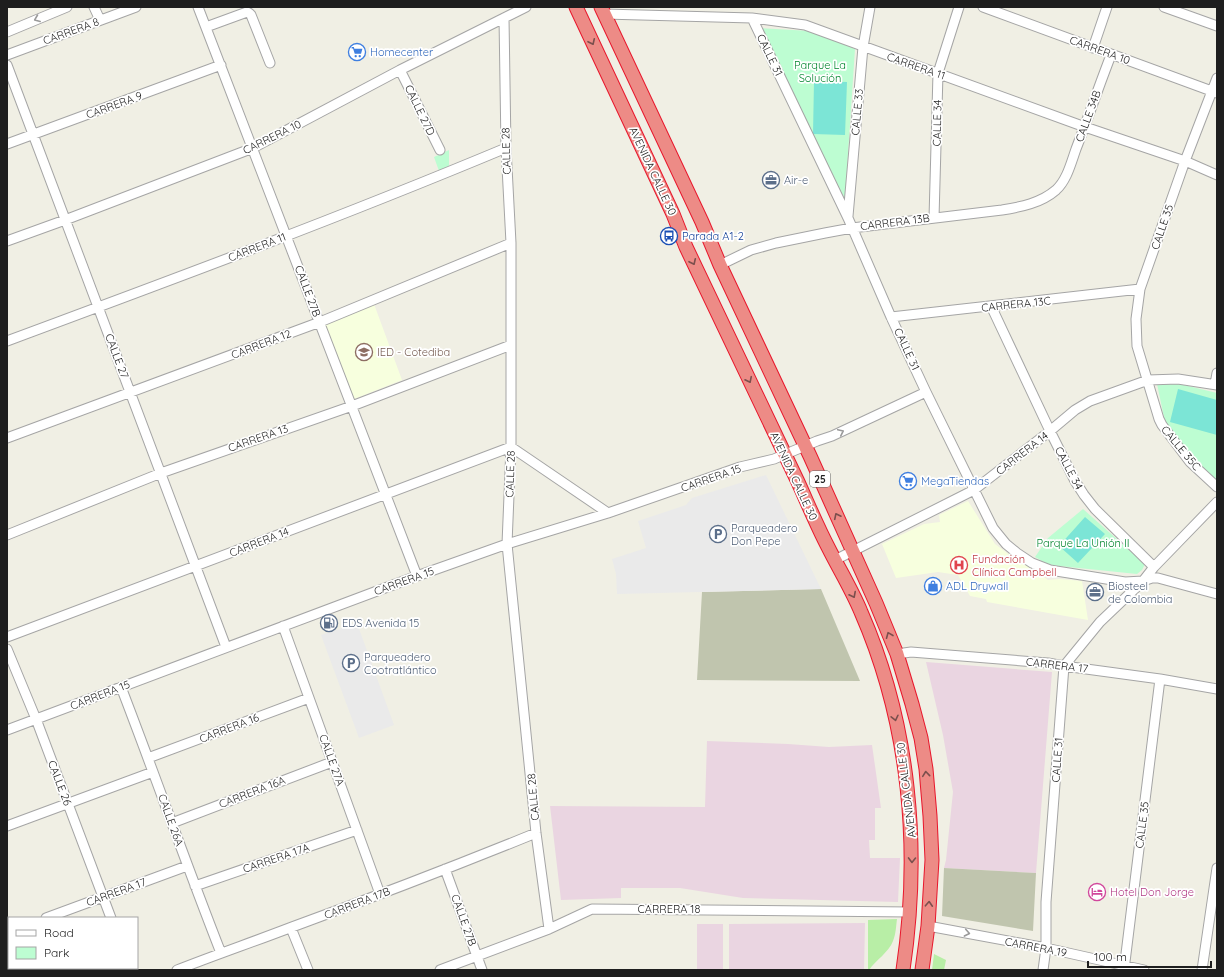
<svg xmlns="http://www.w3.org/2000/svg" width="1224" height="977" viewBox="0 0 1224 977" font-family="Quicksand,sans-serif">
<style>
.industrial{fill:#ead5e1}
.education{fill:#f7ffde}
.construction{fill:#c0c5ae}
.grass{fill:#b8eea6}
.park{fill:#bdfdd2}
.pitch{fill:#7ce5d6}
.parking{fill:#eaeaea}
.lines{fill:none;stroke-linecap:round;stroke-linejoin:round}
.minor-casing{stroke:#a5a5a5;stroke-width:11}
.highway-casing{stroke:#e8172c;stroke-width:15}
.minor{stroke:#fff;stroke-width:9}
.highway{stroke:#ed8b86;stroke-width:13}
.oneway{stroke:#9a9a9a}
.oneway2{stroke:#7b4f4d}
.labels{text-anchor:middle;dominant-baseline:central;stroke-width:3.5;stroke-linejoin:round;paint-order:stroke}
.shield{fill:#fff;stroke:#626262;stroke-width:1}
.shield-label{font-size:10px;font-weight:bold;fill:#1e1e1e}
.street-label{font-size:11px;fill:#1e1e1e;stroke:#fff}
.shop-label{font-size:11px;fill:#366cbe;stroke:#fff;text-anchor:start}
.park-label{font-size:11px;fill:#03852e;stroke:#fff}
.service-label{font-size:11px;fill:#4e5e75;stroke:#fff;text-anchor:start}
.transit-label{font-size:11px;fill:#164399;stroke:#fff;text-anchor:start}
.education-label{font-size:11px;fill:#785e54;stroke:#fff;text-anchor:start}
.health-label{font-size:11px;fill:#be3a42;stroke:#fff;text-anchor:start}
.hotel-label{font-size:11px;fill:#b23c85;stroke:#fff;text-anchor:start}
</style>
<rect width="100%" height="100%" fill="#f0efe4"/>
<!-- industrial -->
<path class="industrial" d="M926,662L1052,672L1036,873L944,868L946,860L953,792L943,735Z
M707,741L788,744L829,747L872,745L881,808H875V840H869L870,858H900L898,902L743,898L680,888H621V898L561,900L550,806L705,807Z
M865,923L864,970H729V924Z
M697,924H723V970H697Z"/>
<!-- education -->
<path class="education" d="M374,304L402,380L354,399L324,324Z
M968,501L995,544L1015,559L1039,573L1048,580L1060,579L1082,581L1088,620L987,602L986,599L970,596L958,575L938,572L896,578L882,544L924,524L940,522L939,515Z"/>
<!-- construction -->
<path class="construction" d="M821,589L860,681L697,680L702,592Z
M944,868L1036,873L1033,931L942,916Z"/>
<!-- grass -->
<path class="grass" d="M897,919C896,926 896,934 893,941C889,952 876,960 869,970H868V920Z
M934,954L946,960L944,970H932Z"/>
<!-- park -->
<path class="park" d="M759,28L811,31L855,49L845,199Z
M449,150V166L439,171L434,157Z
M1157,384H1180L1217,393V481L1193,458L1165,422Z
M1083,509L1145,564L1142,570L1137,574L1059,566L1047,564L1035,557L1048,538Z"/>
<!-- pitch -->
<path class="pitch" d="M814,81L847,82L845,135L813,134Z
M1178,389L1217,400V435L1170,422Z
M1085,517L1105,534L1078,563L1059,546Z"/>
<!-- parking -->
<path class="parking" d="M766,475L821,589L617,594L616,574L612,559L646,548L638,521L686,505L692,498Z
M357,623L394,725L359,738L321,635Z"/>
<g class="lines">
<!-- minor casing -->
<g class="minor-casing">
<path id="minor" d="M94,7L100,20
M198,7L417,576
M983,7L1217,93
M1164,7L1217,26
M604,14L752,18L805,25L1085,127L1185,161L1217,175
M504,18L506,148L511,243V447L507,544L536,833L549,929
M752,18L848,218L891,317L926,392L993,528L1006,544L1017,553L1032,563L1050,570L1125,582L1143,581L1152,578H1158L1217,594
M206,27L247,12L249,13L251,15L270,63
M7,32L67,7
M1093,48L1107,7
M7,55L136,7
M7,65L226,647
M400,70L440,150
M1217,78L1185,161L1140,289L1136,319L1137,346L1159,419L1162,425L1190,462L1217,487
M7,144L221,65
M848,216L863,47L870,7
M934,218L938,73L959,7
M7,241L65,220L253,148L400,70L526,7
M720,265L751,250L776,243L825,233L852,228L1002,210C1021,207 1041,203 1056,190C1067,180 1071,163 1076,149C1088,118 1099,86 1111,55
M991,306L1050,431L1075,481L1084,495L1095,509L1154,567
M891,317L1140,289
M7,341C174,279 341,217 506,148
M1215,384L1217,373
M7,438L320,322L511,243
M7,535L161,473L352,406L511,345
M835,560L974,490L1050,431L1075,410L1090,401L1148,380L1178,379L1217,385
M283,626L380,894
M7,637L511,447L608,513
M7,649L36,719L111,918
M897,654L911,652L1048,663L1064,666L1160,679L1217,689
M121,687C155,775 186,864 221,953
M7,730L417,576L507,544L608,513L740,467L774,459L817,441L832,436L926,392
M148,758L309,698
M172,823L332,762
M7,826L153,772
M445,869L482,970
M195,886L357,830
M46,918L187,866
M928,926L1046,948L1144,970
M291,928L308,970
M7,932H9
M130,968L131,970
M177,970C215,955 253,942 292,927C374,897 455,866 536,833
M440,970L549,929L592,909L910,912
M1043,970L1046,948V902L1064,666L1100,622L1143,581L1154,567L1217,502
M1124,970L1160,679
M1202,970L1217,868"/>
</g>
<!-- highway casing -->
<g class="highway-casing">
<path id="highway" d="M576,7L673,214L686,247L798,482C808,504 817,526 828,547C839,569 852,590 861,612C910,724 921,850 903,970
M601,7L702,222L720,265L810,456L876,603L897,654L912,704L921,738L926,769L930,816L932,860L928,926L922,970"/>
</g>
<!-- minor -->
<use href="#minor" class="minor"/>
<!-- highway -->
<use href="#highway" class="highway"/>
</g>
<!-- one-way arrows -->
<defs><path id="oneway-chevron" d="M-2-3.5L2.5 0L-2 3.5" fill="none" stroke-width="1.6" stroke-linecap="round" stroke-linejoin="round"/></defs>
<g class="oneway">
<use href="#oneway-chevron" transform="translate(37 19) rotate(158)"/>
<use href="#oneway-chevron" transform="translate(841 432) rotate(-25)"/>
<use href="#oneway-chevron" transform="translate(967 933) rotate(11)"/>
</g>
<g class="oneway2">
<use href="#oneway-chevron" transform="translate(592 42) rotate(65)"/>
<use href="#oneway-chevron" transform="translate(693 262) rotate(65)"/>
<use href="#oneway-chevron" transform="translate(749 380) rotate(64)"/>
<use href="#oneway-chevron" transform="translate(837 516) rotate(-116)"/>
<use href="#oneway-chevron" transform="translate(853 595) rotate(63)"/>
<use href="#oneway-chevron" transform="translate(889 635) rotate(-112)"/>
<use href="#oneway-chevron" transform="translate(895 718) rotate(77)"/>
<use href="#oneway-chevron" transform="translate(926 774) rotate(-96)"/>
<use href="#oneway-chevron" transform="translate(912 860) rotate(91)"/>
<use href="#oneway-chevron" transform="translate(929 904) rotate(-87)"/>
</g>
<!-- icons -->
<defs>
<g id="supermarket-ring" transform="scale(0.9)"><circle r="9.5" fill="#fff" stroke="#3f7fe0" stroke-width="1.5"/><path d="M-6-5.5h2.5l.6 2H6L4.5 2H-2.5L-4.4-4H-6ZM-1.5 3.2a1.3 1.3 0 1 0 .1 0ZM3 3.2a1.3 1.3 0 1 0 .1 0Z" fill="#3f7fe0"/></g>
<g id="office-ring" transform="scale(0.9)"><circle r="9.5" fill="#fff" stroke="#5c6f8a" stroke-width="1.5"/><path d="M-6-3h4V-5.5h4V-3h4V5H-6ZM-1-4.5V-3h2v-1.5ZM-6 0V1H6V0Z" fill="#5c6f8a"/></g>
<g id="bus-ring" transform="scale(0.9)"><circle r="9.5" fill="#fff" stroke="#1a4fb4" stroke-width="1.5"/><path d="M-5-6H5V4H4V6H2V4H-2V6H-4V4H-5ZM-3.5-4V0h7V-4ZM-3.5 1.2v1.5H-2V1.2ZM2 1.2v1.5H3.5V1.2Z" fill="#1a4fb4"/></g>
<g id="school-ring" transform="scale(0.9)"><circle r="9.5" fill="#fff" stroke="#8d6e63" stroke-width="1.5"/><path d="M0-5L7-2L0 1L-7-2ZM-4 1L0 2.5L4 1V4Q0 6-4 4Z" fill="#8d6e63"/></g>
<g id="parking-ring" transform="scale(0.9)"><circle r="9.5" fill="#fff" stroke="#5c6f8a" stroke-width="1.5"/><path d="M-3.5-5.5H1a3.5 3.5 0 0 1 0 7H-1V5.5H-3.5ZM-1-3.4V-.6H.8a1.4 1.4 0 0 0 0-2.8Z" fill="#5c6f8a"/></g>
<g id="hospital-ring" transform="scale(0.9)"><circle r="9.5" fill="#fff" stroke="#e0444e" stroke-width="1.5"/><path d="M-5-5h3v3.5h4V-5h3V5h-3V1.5h-4V5h-3Z" fill="#e0444e"/></g>
<g id="shop-ring" transform="scale(0.9)"><circle r="9.5" fill="#fff" stroke="#3f7fe0" stroke-width="1.5"/><path d="M-5-2.5h2.3a2.7 3.5 0 0 1 5.4 0H5L5.5 6h-11ZM-1.5-2.5h3a1.5 2.3 0 0 0-3 0Z" fill="#3f7fe0"/></g>
<g id="fuel-ring" transform="scale(0.9)"><circle r="9.5" fill="#fff" stroke="#5c6f8a" stroke-width="1.5"/><path d="M-5.5-6h7V0h2V4h1.3V-2.5L3-4.5l.8-.8L6-3V5H2.5V1h-1V6h-7ZM-4.2-4.7v3.2H.2V-4.7Z" fill="#5c6f8a"/></g>
<g id="hotel-ring" transform="scale(0.9)"><circle r="9.5" fill="#fff" stroke="#d1479c" stroke-width="1.5"/><path d="M-6-4.5h1.5V1H6V5H4.5V3h-9V5H-6ZM-4 0a1.8 1.8 0 1 1 3.6 0ZM.5 0V-2.5h3Q6-2.5 6 0Z" fill="#d1479c"/></g>
</defs>
<g fill-rule="evenodd">
<use href="#supermarket-ring" x="357" y="52"/>
<use href="#office-ring" x="771" y="180"/>
<use href="#bus-ring" x="669" y="236"/>
<use href="#school-ring" x="364" y="352"/>
<use href="#supermarket-ring" x="908" y="481"/>
<use href="#parking-ring" x="718" y="534"/>
<use href="#hospital-ring" x="959" y="565"/>
<use href="#shop-ring" x="933" y="586"/>
<use href="#office-ring" x="1095" y="592"/>
<use href="#fuel-ring" x="329" y="623"/>
<use href="#parking-ring" x="351" y="663"/>
<use href="#hotel-ring" x="1097" y="892"/>
</g>
<g class="labels">
<!-- shield labels -->
<rect class="shield" x="810" y="471" width="20" height="16" rx="3"/>
<g class="shield-label">
<text x="820" y="479">25</text>
</g>
<!-- street labels -->
<g class="street-label">
<text transform="translate(71 31) rotate(-20)">CARRERA 8</text>
<text transform="translate(1100 50) rotate(20)">CARRERA 10</text>
<text transform="translate(770 55) rotate(64)">CALLE 31</text>
<text transform="translate(916 66) rotate(19)">CARRERA 11</text>
<text transform="translate(114 105) rotate(-20)">CARRERA 9</text>
<text transform="translate(420 110) rotate(64)">CALLE 27D</text>
<text transform="translate(857 112) rotate(-85)">CALLE 33</text>
<text transform="translate(1088 116) rotate(-70)">CALLE 34B</text>
<text transform="translate(937 123) rotate(-89)">CALLE 34</text>
<text transform="translate(272 137) rotate(-26)">CARRERA 10</text>
<text transform="translate(506 151) rotate(-92)">CALLE 28</text>
<text transform="translate(653 171) rotate(65)">AVENIDA CALLE 30</text>
<text transform="translate(895 222) rotate(-7)">CARRERA 13B</text>
<text transform="translate(1162 227) rotate(-71)">CALLE 35</text>
<text transform="translate(257 247) rotate(-21)">CARRERA 11</text>
<text transform="translate(308 291) rotate(69)">CALLE 27B</text>
<text transform="translate(1016 304) rotate(-6)">CARRERA 13C</text>
<text transform="translate(261 344) rotate(-21)">CARRERA 12</text>
<text transform="translate(907 349) rotate(65)">CALLE 31</text>
<text transform="translate(117 356) rotate(69)">CALLE 27</text>
<text transform="translate(258 438) rotate(-19)">CARRERA 13</text>
<text transform="translate(1181 448) rotate(50)">CALLE 35C</text>
<text transform="translate(1022 453) rotate(-38)">CARRERA 14</text>
<text transform="translate(1069 468) rotate(62)">CALLE 34</text>
<text transform="translate(510 474) rotate(-88)">CALLE 28</text>
<text transform="translate(794 476) rotate(65)">AVENIDA CALLE 30</text>
<text transform="translate(711 478) rotate(-19)">CARRERA 15</text>
<text transform="translate(259 542) rotate(-21)">CARRERA 14</text>
<text transform="translate(404 581) rotate(-20)">CARRERA 15</text>
<text transform="translate(1057 665) rotate(7)">CARRERA 17</text>
<text transform="translate(100 695) rotate(-21)">CARRERA 15</text>
<text transform="translate(229 728) rotate(-21)">CARRERA 16</text>
<text transform="translate(332 760) rotate(70)">CALLE 27A</text>
<text transform="translate(1057 760) rotate(-86)">CALLE 31</text>
<text transform="translate(60 783) rotate(69)">CALLE 26</text>
<text transform="translate(906 790) rotate(-97)">AVENIDA CALLE 30</text>
<text transform="translate(252 792) rotate(-21)">CARRERA 16A</text>
<text transform="translate(533 797) rotate(-95)">CALLE 28</text>
<text transform="translate(171 820) rotate(70)">CALLE 26A</text>
<text transform="translate(1142 825) rotate(-83)">CALLE 35</text>
<text transform="translate(276 858) rotate(-19)">CARRERA 17A</text>
<text transform="translate(116 892) rotate(-20)">CARRERA 17</text>
<text transform="translate(357 903) rotate(-21)">CARRERA 17B</text>
<text x="669" y="909">CARRERA 18</text>
<text transform="translate(464 920) rotate(70)">CALLE 27B</text>
<text transform="translate(1036 947) rotate(11)">CARRERA 19</text>
</g>
<!-- shop labels -->
<g class="shop-label">
<text x="370" y="52">Homecenter</text>
<text x="921" y="481">MegaTiendas</text>
<text x="946" y="586">ADL Drywall</text>
</g>
<!-- park labels -->
<g class="park-label">
<text x="820" y="65">Parque La<tspan x="820" dy="13">Solución</tspan></text>
<text x="1083" y="543">Parque La Unión II</text>
</g>
<!-- service labels -->
<g class="service-label">
<text x="784" y="180">Air-e</text>
<text x="731" y="528">Parqueadero<tspan x="731" dy="13">Don Pepe</tspan></text>
<text x="1108" y="586">Biosteel<tspan x="1108" dy="13">de Colombia</tspan></text>
<text x="342" y="623">EDS Avenida 15</text>
<text x="364" y="657">Parqueadero<tspan x="364" dy="13">Cootratlántico</tspan></text>
</g>
<!-- transit labels -->
<g class="transit-label">
<text x="682" y="236">Parada A1-2</text>
</g>
<!-- education labels -->
<g class="education-label">
<text x="377" y="352">IED - Cotediba</text>
</g>
<!-- health labels -->
<g class="health-label">
<text x="972" y="559">Fundación<tspan x="972" dy="13">Clínica Campbell</tspan></text>
</g>
<!-- hotel labels -->
<g class="hotel-label">
<text x="1110" y="892">Hotel Don Jorge</text>
</g>
</g>
<!-- border -->
<rect width="1224" height="977" fill="none" stroke="#1e1e1e" stroke-width="16"/>
<!-- legend -->
<rect x="8" y="917" width="130" height="52" fill="#ffffff" stroke="#a5a5a5"/>
<rect x="16" y="930" width="20" height="6" fill="#ffffff" stroke="#a5a5a5"/>
<text x="44" y="937" font-size="12" fill="#1e1e1e">Road</text>
<rect x="16" y="947" width="20" height="12" fill="#bdfdd2" stroke="#a5a5a5"/>
<text x="44" y="957" font-size="12" fill="#1e1e1e">Park</text>
<!-- scale -->
<path d="M1088 961v6h123v-6" fill="none" stroke="#1e1e1e" stroke-width="2"/>
<text x="1094" y="961" font-size="12" fill="#1e1e1e" stroke="#ffffff" stroke-width="3" paint-order="stroke">100 m</text>
</svg>
